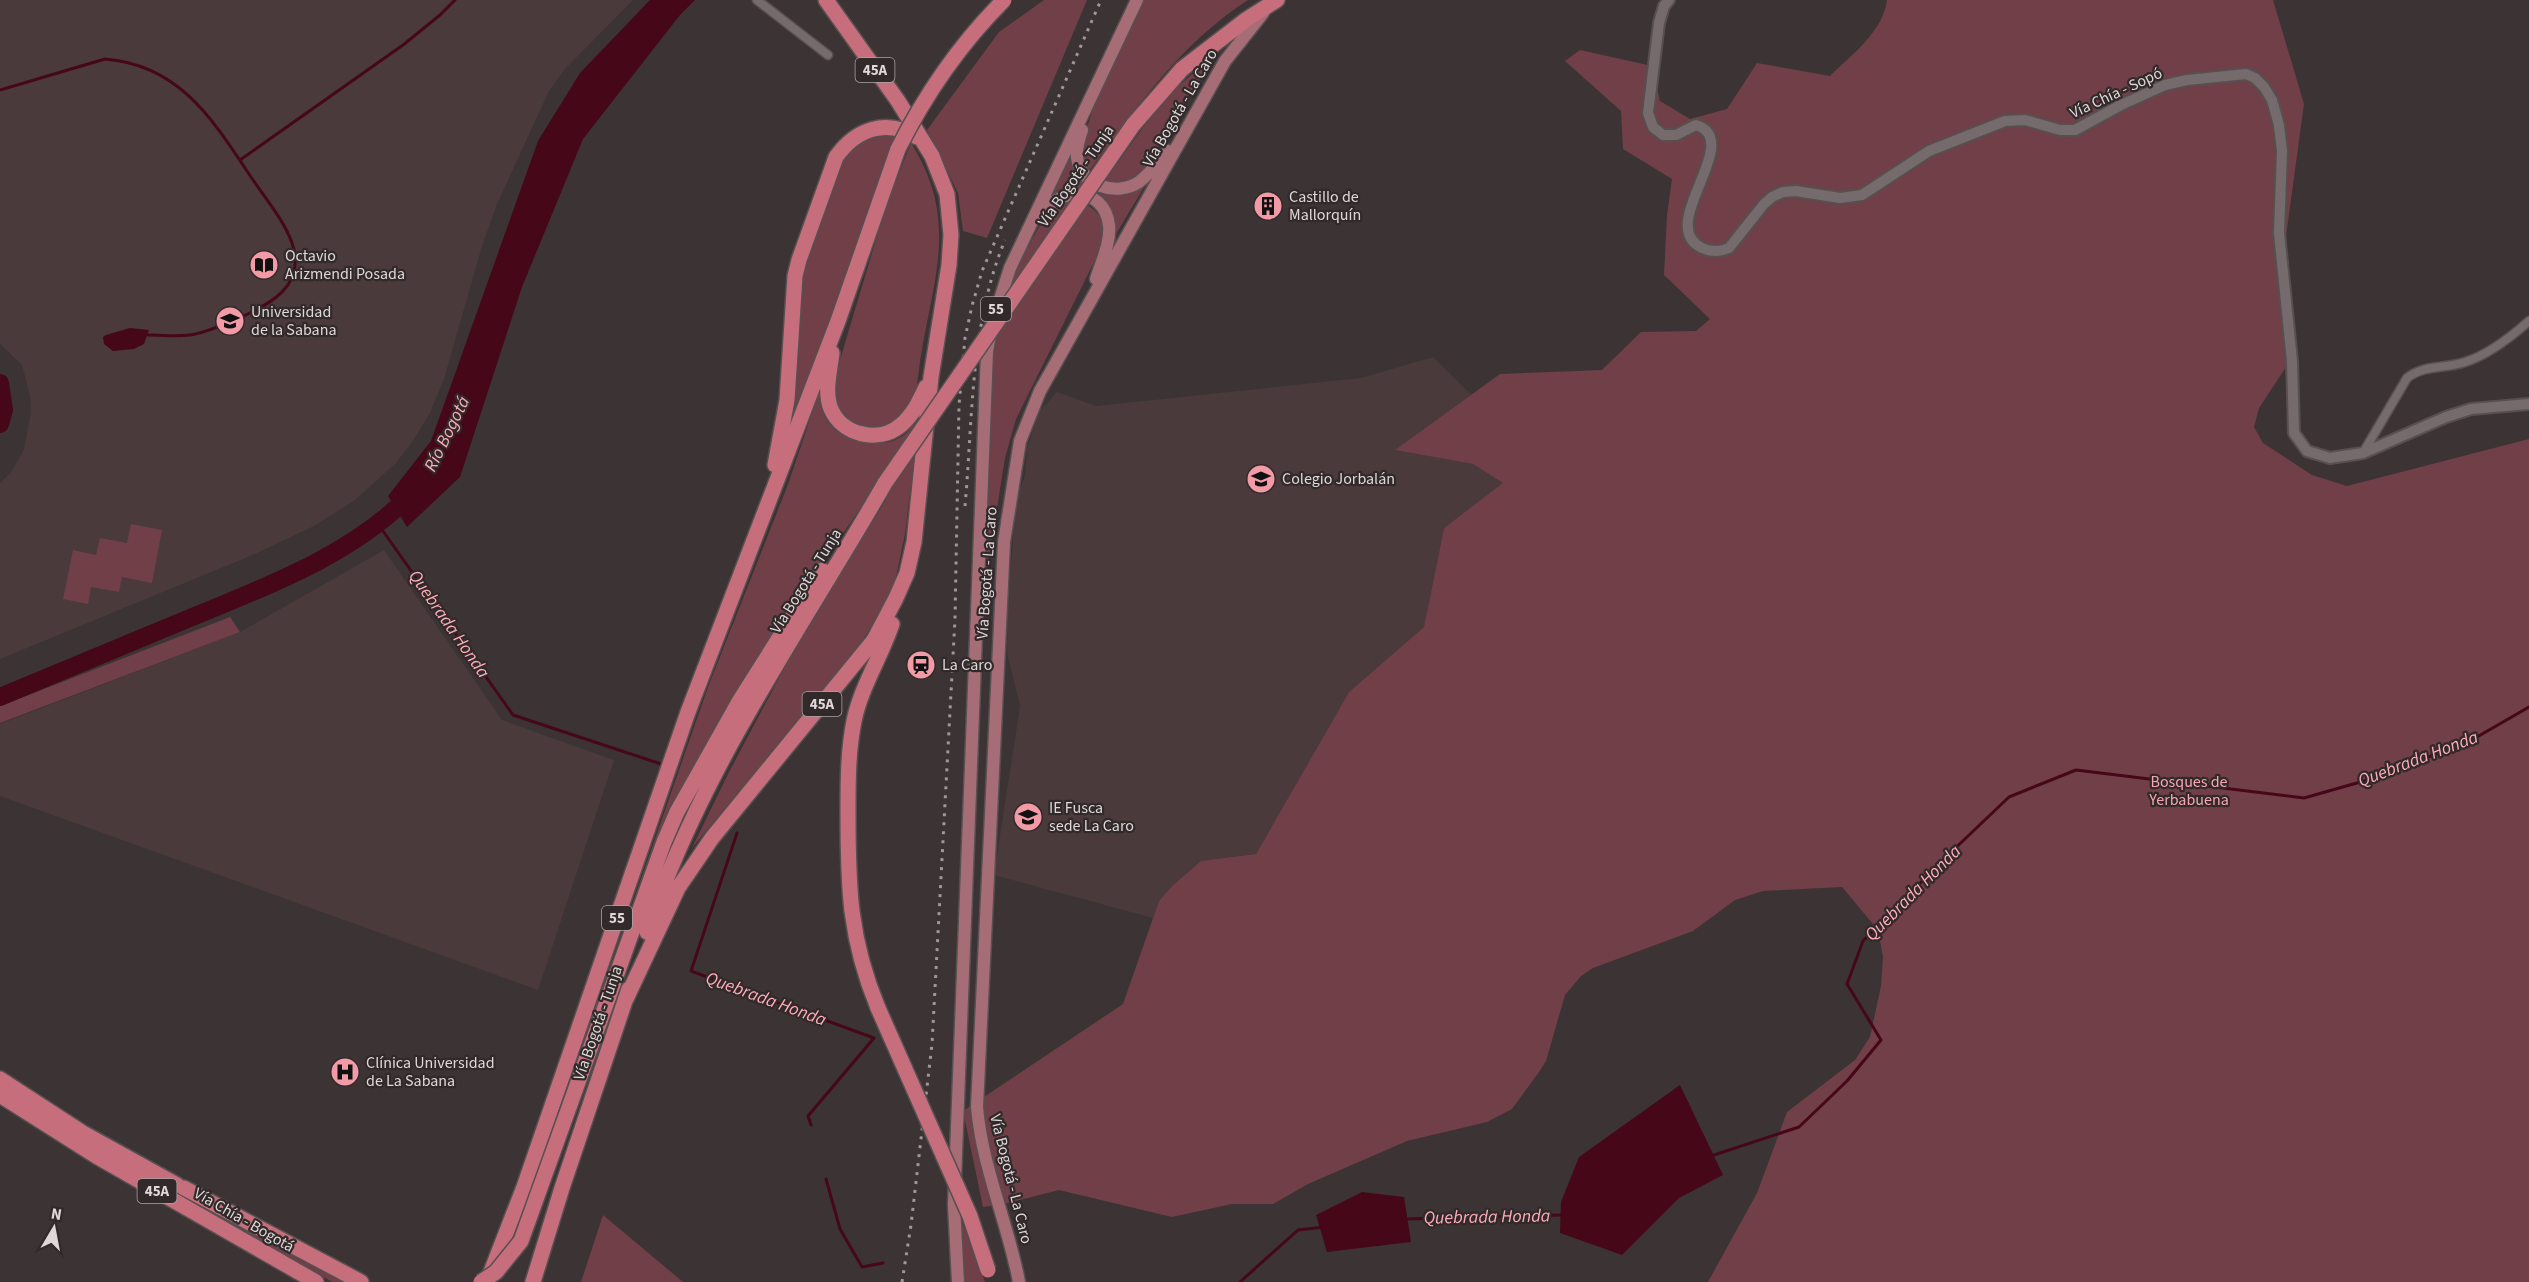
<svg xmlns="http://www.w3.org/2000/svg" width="2529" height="1282" viewBox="0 0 2529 1282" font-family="'Source Sans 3',sans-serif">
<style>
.built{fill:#4a3a3b}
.green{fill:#713f47}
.water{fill:#460719}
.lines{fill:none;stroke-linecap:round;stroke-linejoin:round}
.stream{stroke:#460719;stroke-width:3}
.river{stroke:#460719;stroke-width:18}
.street-casing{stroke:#574f50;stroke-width:11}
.secondary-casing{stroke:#574f50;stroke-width:14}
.primary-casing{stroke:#574f50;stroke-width:15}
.highway-casing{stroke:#574f50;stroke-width:18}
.street{stroke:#756b6c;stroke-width:8}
.secondary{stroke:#756b6c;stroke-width:10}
.primary{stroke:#a66d76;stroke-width:12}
.highway{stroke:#c76e7c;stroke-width:15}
.rail{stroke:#9f9798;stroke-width:3;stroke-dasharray:3 6;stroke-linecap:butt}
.highway-bridge-casing{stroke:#574f50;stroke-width:18;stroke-linecap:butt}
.highway-bridge{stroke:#c76e7c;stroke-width:15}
.labels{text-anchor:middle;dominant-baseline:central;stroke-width:4.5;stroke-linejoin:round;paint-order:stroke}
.shield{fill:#31292a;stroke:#aaa4a4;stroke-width:1.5}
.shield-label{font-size:15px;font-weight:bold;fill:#ded8d8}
.street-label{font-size:16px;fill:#ded8d8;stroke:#31292a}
.poi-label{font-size:16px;fill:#ded8d8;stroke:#31292a;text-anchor:start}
.park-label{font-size:16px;fill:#f7a5b1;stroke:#31292a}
.water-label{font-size:18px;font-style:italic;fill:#ffadb8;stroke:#31292a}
</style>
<rect width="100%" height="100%" fill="#3c3334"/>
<!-- built -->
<path class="built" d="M0,0H633L564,70L549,91L497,204L482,246L444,379L430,413L413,441L396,463L355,500L314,526L255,554L0,659V483L12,471L24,449L31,412L30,396L22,365L0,344Z
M1433,357L1472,395L1396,450L1473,464L1504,483L1444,528L1424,627L1349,692L1256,854L1201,861L1172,886L1159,901L1153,918L994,875L1020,706L1007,653L1008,603L1016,499L1025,476L1027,448L1039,412L1057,392L1096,406L1361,378Z
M384,550L502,720L614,760L538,990L0,796V724L240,632Z"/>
<!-- green -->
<path class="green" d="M1044,0H1087L987,238L963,231L958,193L927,130L999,32Z
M1144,0H1248C1179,45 1138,106 1089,171L1083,156L1085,134L1095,103Z
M1887,0H2273L2304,104L2279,288L2290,361L2259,408L2254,427L2263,443L2312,475L2347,486L2529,439V1282H1708L1757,1193L1787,1112L1855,1060L1870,1037L1881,986L1883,957L1878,930L1842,887L1763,891L1735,900L1693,931L1593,968L1581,976L1565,995L1546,1061L1539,1072L1512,1109L1487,1122L1407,1141L1308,1184L1273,1204H1232L1172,1217L1059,1190L1004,1204L983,1207L963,1111L1123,1004L1159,901L1172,886L1201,861L1256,854L1349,692L1424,627L1444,528L1503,483L1473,464L1395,450L1500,374L1602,370L1641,332L1696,331L1710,319L1664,275L1667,215L1672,179L1623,149L1621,111L1565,61L1580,50L1652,66L1660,101L1690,119L1727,109L1757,63L1830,76C1851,55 1883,32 1887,0Z
M1220,50L1181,108L1146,168L1131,181L1117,185L1104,182L1144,126L1174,90Z
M868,134H899L793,431L803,279L806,262L843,157Z
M911,143C957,216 936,271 922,349C919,362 918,393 912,403C884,445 835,434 833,383L887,203Z
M1070,151C1076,191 1115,208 1147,182L1112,241C1120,211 1092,180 1062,189C1057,190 1053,194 1049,196Z
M1076,199C1104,212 1107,223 1099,252L1016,419L1005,458L985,583L994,346L1002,304L1020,261L1045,216L1053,206Z
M823,381C822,394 819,410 828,422C843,443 883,451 904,435C911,430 915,419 920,411L905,534L896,577L884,608L856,650L692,848L729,772L802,635L886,500L873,490L795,603L708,742L670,815L633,902L708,687L787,487Z
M131,524L162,530L152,583L122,577L119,592L91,587L88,604L63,599L73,550L96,555L100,538L127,543Z
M230,617L240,632L0,723V706Z
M117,1158L352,1282H332Z
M603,1215L683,1282H581Z
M959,1216L973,1246L985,1282H963Z"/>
<!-- water -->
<path class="water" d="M650,0H695L680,15L583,139L522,287L460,477L407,527L388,496L431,441L538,141L580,73Z
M130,328L149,330L144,344L134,349L113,351L104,344L103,337L106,335Z
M1680,1085L1723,1175L1679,1198L1622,1255L1560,1233L1561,1202L1579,1157Z
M1362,1192L1404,1197L1411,1242L1327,1252L1316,1215Z"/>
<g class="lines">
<!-- stream -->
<path class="stream" d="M0,90L105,59C180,65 213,120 251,177C265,198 284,220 292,243C307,286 269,305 237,319C222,325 206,333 190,335C176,337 162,335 148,335
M240,160L403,45L440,15L455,0
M378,524L513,715L661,764
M737,833L691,971L874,1038L808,1116L811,1125
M1711,1156L1799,1127L1847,1081L1881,1040L1847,984L1863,941L1946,857L2009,797L2076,770L2304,798L2385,775L2477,737L2529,707
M826,1179L840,1229L862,1267L883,1263
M1405,1219L1563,1215
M1240,1282L1298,1230L1324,1227"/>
<!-- river -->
<path class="river" d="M0,383L4,410L0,424
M0,697C62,671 124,646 185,620C265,587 354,555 414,491"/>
<!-- street casing -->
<g class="street-casing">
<path id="street" d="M757,0L828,55
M2363,453L2407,378C2425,364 2445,369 2465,362C2488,355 2511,337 2529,321"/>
</g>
<!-- secondary casing -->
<g class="secondary-casing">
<path id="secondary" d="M1669,0L1664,6L1659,23L1648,113L1653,127L1663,135H1676L1696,125C1746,141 1654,225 1702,248C1711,252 1720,252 1729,248L1764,204L1772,197L1783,192L1796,191L1840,198L1862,195L1929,151L2005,121L2025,120L2060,130H2075L2121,105L2165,85L2187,80L2246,74L2255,78L2264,87L2272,100L2279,125L2282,151L2279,233L2292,361L2294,433L2307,451L2330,458L2363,453L2446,417L2471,409L2529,404"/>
</g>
<!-- primary casing -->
<g class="primary-casing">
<path id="primary" d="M1082,130C1079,139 1076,148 1077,157C1080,186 1117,197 1139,182C1150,174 1159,161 1168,151
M1039,216C1059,186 1104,186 1109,225C1111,242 1101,263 1096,279
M958,1282L954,1205L987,352L992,324L1010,268L1137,0
M1019,1282C1008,1223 982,1167 977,1107L1004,542L1020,441L1040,391L1225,61L1263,13"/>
</g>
<!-- highway casing -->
<g class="highway-casing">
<path id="highway" d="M1133,125L1182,69L1247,19L1277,0
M832,353C830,371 824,392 831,409C842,435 879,444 901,425C913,415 920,400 926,387
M775,465L787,400L795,276L799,260L836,157C856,129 886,118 917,137
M647,932C700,770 801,630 885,483
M626,999L678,888L712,838L874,640L896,598L907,573L914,542L931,377L949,265L951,235L947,194L932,156L898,101L826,0
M878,1008C849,938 848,887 848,812C848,782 848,751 854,721C861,687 881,657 892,624
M599,1024L664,842L677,812L740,700L822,570
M0,1079L83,1133L177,1185
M0,1095L96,1156L316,1282
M184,1188L361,1282
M489,1277L524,1187L688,712L838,321L898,149
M533,1282L562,1188L629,989"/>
</g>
<!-- street -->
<use href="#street" class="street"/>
<!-- secondary -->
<use href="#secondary" class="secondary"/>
<!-- primary -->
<use href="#primary" class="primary"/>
<!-- highway -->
<use href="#highway" class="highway"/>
<!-- rail -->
<path class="rail" d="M965,506C973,417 970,324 1005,240
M902,1282L911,1225L932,1044L955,619L959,405L965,338L972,306L982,271L1101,0"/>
<!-- highway-bridge casing -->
<g class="highway-bridge-casing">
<path id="highway-bridge" d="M898,149C926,93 959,45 1004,0
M885,483L1133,125
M878,1008L970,1216L988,1270
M481,1282L496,1272L521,1241L599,1024"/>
</g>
<!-- highway-bridge -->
<use href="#highway-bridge" class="highway-bridge"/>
</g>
<!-- icons -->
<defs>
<g id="building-disc" transform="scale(1.5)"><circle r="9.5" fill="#f39aa7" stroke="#31292a"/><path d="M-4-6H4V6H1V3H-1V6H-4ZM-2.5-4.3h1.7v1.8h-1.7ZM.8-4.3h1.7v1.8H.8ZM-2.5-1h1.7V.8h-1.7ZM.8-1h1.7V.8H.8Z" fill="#111"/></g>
<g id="library-disc" transform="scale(1.5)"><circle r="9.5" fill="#f39aa7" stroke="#31292a"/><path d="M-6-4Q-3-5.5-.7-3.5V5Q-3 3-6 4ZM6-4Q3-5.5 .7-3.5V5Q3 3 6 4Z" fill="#111"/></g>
<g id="university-disc" transform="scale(1.5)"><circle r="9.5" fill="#f39aa7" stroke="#31292a"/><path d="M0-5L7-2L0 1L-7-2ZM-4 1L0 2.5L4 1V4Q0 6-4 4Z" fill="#111"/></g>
<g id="school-disc" transform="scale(1.5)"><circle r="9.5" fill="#f39aa7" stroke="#31292a"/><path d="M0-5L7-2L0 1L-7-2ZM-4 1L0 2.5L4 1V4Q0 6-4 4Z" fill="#111"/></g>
<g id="station-disc" transform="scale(1.5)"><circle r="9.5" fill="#f39aa7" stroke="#31292a"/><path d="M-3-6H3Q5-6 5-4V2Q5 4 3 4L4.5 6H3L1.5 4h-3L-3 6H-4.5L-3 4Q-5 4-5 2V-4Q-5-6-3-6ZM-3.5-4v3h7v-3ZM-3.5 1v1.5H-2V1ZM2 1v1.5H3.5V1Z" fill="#111"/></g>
<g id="hospital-disc" transform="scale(1.5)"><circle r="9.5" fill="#f39aa7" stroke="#31292a"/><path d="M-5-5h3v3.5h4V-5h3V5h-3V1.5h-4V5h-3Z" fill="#111"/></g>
</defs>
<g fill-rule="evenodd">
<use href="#building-disc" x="1268" y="206"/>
<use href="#library-disc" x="264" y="265"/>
<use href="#university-disc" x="230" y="321"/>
<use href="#school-disc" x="1261" y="479"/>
<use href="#station-disc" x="921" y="665"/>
<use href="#school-disc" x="1028" y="817"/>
<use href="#hospital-disc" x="345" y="1072"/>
</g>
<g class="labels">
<!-- shield labels -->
<g class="shield">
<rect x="855.5" y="58" width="39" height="24" rx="4.5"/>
<rect x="981" y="297" width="30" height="24" rx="4.5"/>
<rect x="802.5" y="692" width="39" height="24" rx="4.5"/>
<rect x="602" y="906" width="30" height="24" rx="4.5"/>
<rect x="137.5" y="1179" width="39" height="24" rx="4.5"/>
</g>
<g class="shield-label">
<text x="875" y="70">45A</text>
<text x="996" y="309">55</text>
<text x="822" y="704">45A</text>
<text x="617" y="918">55</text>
<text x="157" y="1191">45A</text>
</g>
<!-- street labels -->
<g class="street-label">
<text transform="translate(2116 93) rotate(-25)">Vía Chía - Sopó</text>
<text transform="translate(1180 108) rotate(-60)">Vía Bogotá - La Caro</text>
<text transform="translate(1076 176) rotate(-55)">Vía Bogotá - Tunja</text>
<text transform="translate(987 573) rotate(-86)">Vía Bogotá - La Caro</text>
<text transform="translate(806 581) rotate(-58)">Vía Bogotá - Tunja</text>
<text transform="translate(598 1023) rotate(-71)">Vía Bogotá - Tunja</text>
<text transform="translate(1011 1179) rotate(76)">Vía Bogotá - La Caro</text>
<text transform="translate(244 1220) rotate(30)">Vía Chía - Bogotá</text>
</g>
<!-- poi labels -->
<g class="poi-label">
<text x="1289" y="197">Castillo de<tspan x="1289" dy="18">Mallorquín</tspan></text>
<text x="285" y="256">Octavio<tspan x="285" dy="18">Arizmendi Posada</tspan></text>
<text x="251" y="312">Universidad<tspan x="251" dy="18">de la Sabana</tspan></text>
<text x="1282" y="479">Colegio Jorbalán</text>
<text x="942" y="665">La Caro</text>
<text x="1049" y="808">IE Fusca<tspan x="1049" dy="18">sede La Caro</tspan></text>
<text x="366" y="1063">Clínica Universidad<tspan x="366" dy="18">de La Sabana</tspan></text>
</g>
<!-- park labels -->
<g class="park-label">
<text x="2189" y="782">Bosques de<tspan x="2189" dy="18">Yerbabuena</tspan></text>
</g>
<!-- water labels -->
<g class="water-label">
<text transform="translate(447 434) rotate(-64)">Río Bogotá</text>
<text transform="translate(449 624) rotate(55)">Quebrada Honda</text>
<text transform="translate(2418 759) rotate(-21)">Quebrada Honda</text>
<text transform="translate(1913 893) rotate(-45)">Quebrada Honda</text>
<text transform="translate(766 999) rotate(20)">Quebrada Honda</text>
<text transform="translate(1487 1217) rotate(-1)">Quebrada Honda</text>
</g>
</g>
<!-- north arrow -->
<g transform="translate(54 1228) rotate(10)" stroke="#31292a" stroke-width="4.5" paint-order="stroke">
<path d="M0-4.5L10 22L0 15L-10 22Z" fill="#ded8d8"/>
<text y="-9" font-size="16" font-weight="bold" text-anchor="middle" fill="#ded8d8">N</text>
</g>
</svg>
